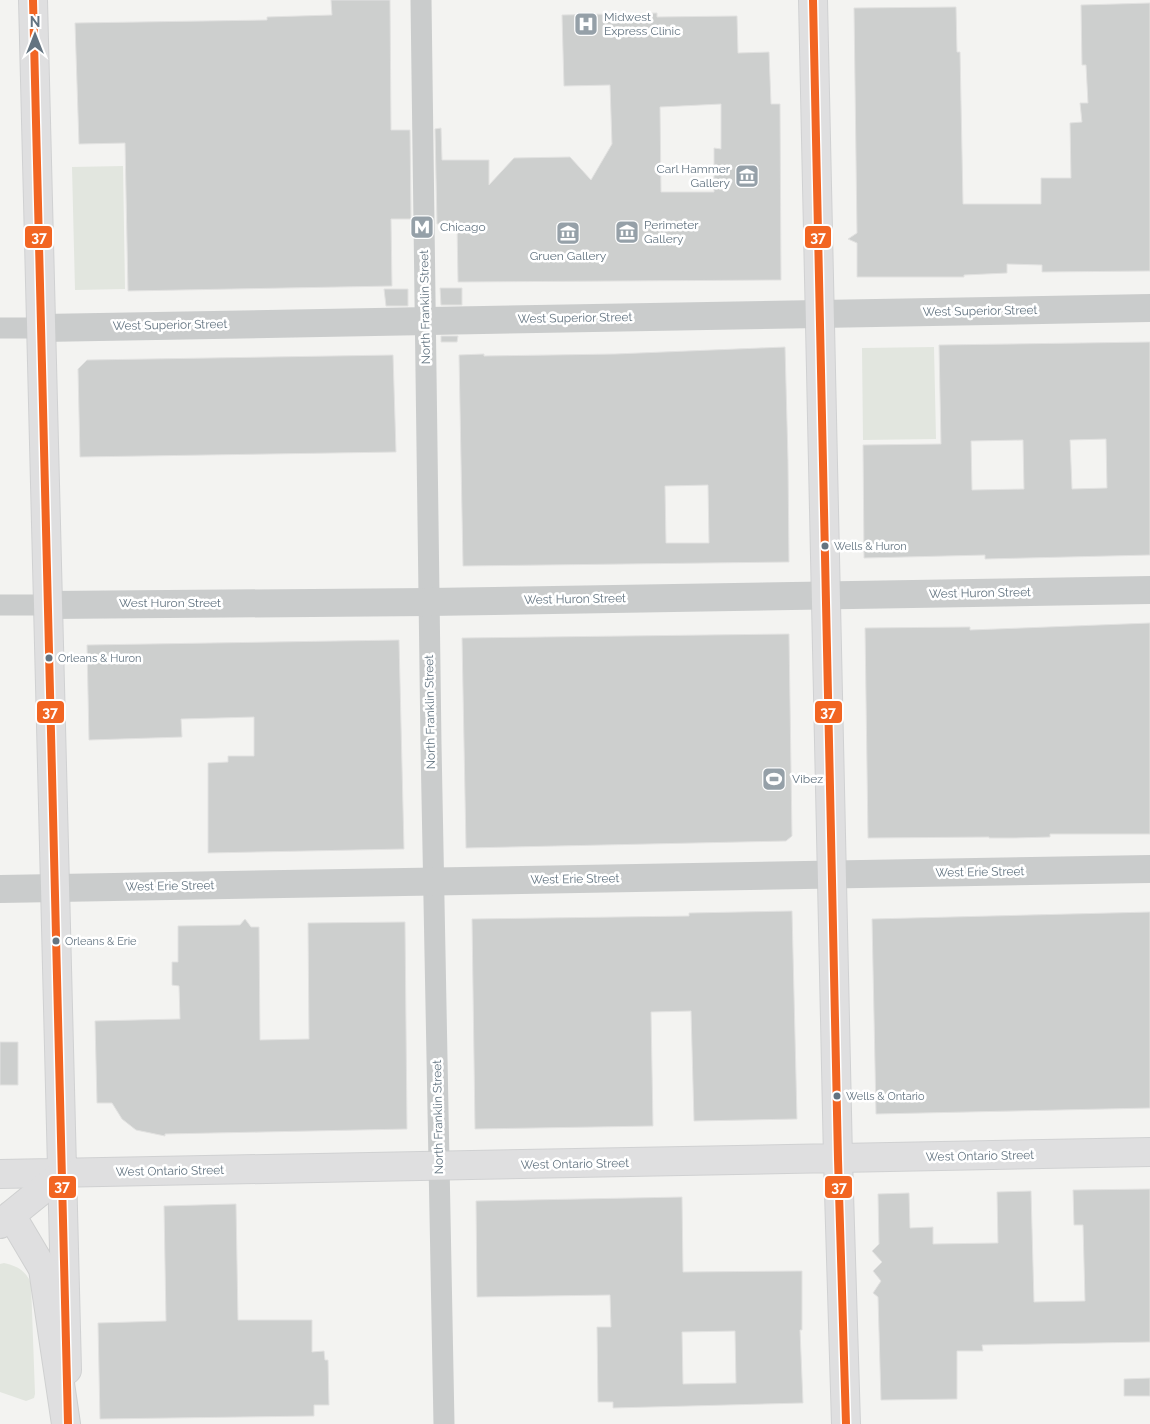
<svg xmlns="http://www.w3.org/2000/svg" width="1150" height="1424" viewBox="0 0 1150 1424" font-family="Raleway,sans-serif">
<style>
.green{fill:#e2e6df}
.building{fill:#cdcfce;stroke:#e2e2e1;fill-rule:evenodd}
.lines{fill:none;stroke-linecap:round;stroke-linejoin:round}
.secondary-casing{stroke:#d0d1d2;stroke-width:30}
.motorway-casing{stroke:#cfd0d0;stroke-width:30}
.minor{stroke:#cacccc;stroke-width:21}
.tertiary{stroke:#cacccc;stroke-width:28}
.secondary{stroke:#dfdfe0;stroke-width:28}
.motorway{stroke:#dfdfe0;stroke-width:28}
.bus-1-casing{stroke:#fff;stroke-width:11}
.bus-1{stroke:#f26522;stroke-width:8}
.bus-dot{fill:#637481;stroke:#fff;stroke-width:2}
.labels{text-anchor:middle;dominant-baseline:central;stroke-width:5;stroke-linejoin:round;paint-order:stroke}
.bus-label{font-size:11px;fill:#637481;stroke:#fff;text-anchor:start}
.poi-label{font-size:12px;fill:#637481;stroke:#fff;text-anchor:start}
.street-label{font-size:12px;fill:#637481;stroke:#fff}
.line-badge{stroke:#fff;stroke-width:2}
.badge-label{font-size:14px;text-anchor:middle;font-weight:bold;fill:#fff}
</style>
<rect width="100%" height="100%" fill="#f3f3f1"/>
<!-- green -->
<path class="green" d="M123,166L125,289L75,290L72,167Z
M934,347L936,439L863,440L862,348Z
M4,1263C17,1266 25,1270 31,1283L35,1394L34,1398L26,1401L0,1392V1264Z"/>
<!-- building -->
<path class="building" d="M331,0H390L391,130H410L411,219H391L392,286L128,291L125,143L79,144L75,23L267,20V17L332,15Z
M1150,3V271L1042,272V265L1007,264V273L964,275V277H857V243L848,239L857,233L854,8L956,7L957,52H960L963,204H1041V178H1071L1070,123L1082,122L1080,103H1088L1086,65H1082L1081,5Z
M657,13V17L737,16L738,53L769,52L771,104H780L781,280L458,282L457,224H437L435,129L441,128L442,160H489V185L514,158L570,157L591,180L612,144L610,85L564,86L562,15ZM721,104V149L714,148V192H661L660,107Z
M440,288H462V305H441Z
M384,289H408V306H386Z
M441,336H458L457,342H441Z
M1150,342V555L985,559V555L864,558L863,445L941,444L939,345ZM1106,439L1107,488L1072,489L1070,440ZM1023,440L1024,489L972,490L971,441Z
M785,347L788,461L789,562L463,566L459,355L484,354V356L615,354ZM708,485L709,543H666L665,486Z
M393,355L396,452L80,457L78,369L87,360Z
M1150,623V834H1050V837L1014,838H989V837L868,838L865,628L970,627V630Z
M789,634L792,836L786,841L466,848L462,638Z
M399,640L404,849L208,853V763L228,762V756H254V717L181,719L182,737L89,740L87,645Z
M792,911L797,1119L694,1121L691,1011L651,1012L653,1126L475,1129L472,919L689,916V913Z
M1150,912V1108L876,1114L872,919Z
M245,919L251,927H259L260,1040L309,1039L308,923L405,922L407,1129L165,1134V1136L136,1130L122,1119L112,1103H97L95,1021L180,1019L179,986L172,985V962H178V926L240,925Z
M0,1042H18V1085H0Z
M1150,1189V1342L982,1345L983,1351H957V1399L881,1400L878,1297L873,1293L881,1281L873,1271L882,1262L872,1251L879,1244L878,1194L909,1193L910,1228L933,1227V1244L998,1243L997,1192L1031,1191L1034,1302L1085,1301L1083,1225H1074L1073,1190Z
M682,1197L683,1272L802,1271V1330H800L803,1403L613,1408V1402H598L597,1327H611L610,1295L477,1297L476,1201ZM735,1331L736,1383L683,1384L682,1332Z
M236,1204L238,1320H312V1352L324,1351L325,1360H328L329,1405H314V1416L100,1419L98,1323L166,1321L164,1206Z
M1150,1378V1396H1124V1379Z"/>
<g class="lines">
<!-- secondary casing -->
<g class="secondary-casing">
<path id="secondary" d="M33,0L67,1370
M813,0L838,1159L846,1424
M0,1174L1150,1152"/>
</g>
<!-- motorway casing -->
<g class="motorway-casing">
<path id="motorway" d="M11,1215L43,1269L66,1424
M0,1224L63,1173"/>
</g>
<!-- minor -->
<path class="minor" d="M421,0L431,744L444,1424
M0,328H42
M0,605H49"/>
<!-- tertiary -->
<path class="tertiary" d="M42,328L1150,308
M49,605L429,602L1150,590
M0,889L1150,869"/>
<!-- secondary -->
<use href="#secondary" class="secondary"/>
<!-- motorway -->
<use href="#motorway" class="motorway"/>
<!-- bus-1 casing -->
<g class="bus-1-casing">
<path id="bus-1" d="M33,0L68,1424
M813,0L838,1159L846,1424"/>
</g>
<!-- bus-1 -->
<use href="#bus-1" class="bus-1"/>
</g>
<!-- icons -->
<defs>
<g id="hospital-square" transform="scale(1.25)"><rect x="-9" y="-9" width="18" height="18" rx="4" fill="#95a0a8" stroke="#fff"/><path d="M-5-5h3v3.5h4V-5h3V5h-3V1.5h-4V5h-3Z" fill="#fff"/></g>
<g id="museum-square" transform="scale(1.25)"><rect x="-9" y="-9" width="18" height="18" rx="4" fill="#95a0a8" stroke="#fff"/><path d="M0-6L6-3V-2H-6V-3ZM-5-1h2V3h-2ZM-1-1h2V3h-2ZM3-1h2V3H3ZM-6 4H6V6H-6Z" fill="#fff"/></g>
<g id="metro-square" transform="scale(1.25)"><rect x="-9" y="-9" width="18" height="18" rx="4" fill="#95a0a8" stroke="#fff"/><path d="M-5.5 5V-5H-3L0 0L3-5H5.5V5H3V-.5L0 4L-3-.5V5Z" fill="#fff"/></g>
<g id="stadium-square" transform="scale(1.25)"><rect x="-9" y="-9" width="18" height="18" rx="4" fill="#95a0a8" stroke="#fff"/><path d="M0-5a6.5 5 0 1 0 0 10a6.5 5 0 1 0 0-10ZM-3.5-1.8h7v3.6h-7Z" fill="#fff"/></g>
</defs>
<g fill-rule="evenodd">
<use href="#hospital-square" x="586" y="24"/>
<use href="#museum-square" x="747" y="176"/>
<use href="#metro-square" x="422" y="227"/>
<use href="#museum-square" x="627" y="232"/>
<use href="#museum-square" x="568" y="233"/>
<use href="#stadium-square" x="774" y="779"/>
</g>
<!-- markers -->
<g class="bus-dot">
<circle cx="825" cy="546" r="4.5"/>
<circle cx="49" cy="658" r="4.5"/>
<circle cx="56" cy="941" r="4.5"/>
<circle cx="837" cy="1096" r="4.5"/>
</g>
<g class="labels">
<!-- bus labels -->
<g class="bus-label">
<text x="834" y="546">Wells &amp; Huron</text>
<text x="58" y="658">Orleans &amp; Huron</text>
<text x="65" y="941">Orleans &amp; Erie</text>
<text x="846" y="1096">Wells &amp; Ontario</text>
</g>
<!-- poi labels -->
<g class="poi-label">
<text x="604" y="17">Midwest<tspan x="604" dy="14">Express Clinic</tspan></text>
<text x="730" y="169" text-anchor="end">Carl Hammer<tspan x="730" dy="14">Gallery</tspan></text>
<text x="644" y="225">Perimeter<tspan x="644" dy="14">Gallery</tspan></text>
<text x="440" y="227">Chicago</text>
<text x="568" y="256" text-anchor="middle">Gruen Gallery</text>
<text x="792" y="779">Vibez</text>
</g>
<!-- street labels -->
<g class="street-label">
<text transform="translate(425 307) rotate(-91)">North Franklin Street</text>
<text transform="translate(980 311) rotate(-1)">West Superior Street</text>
<text transform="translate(575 318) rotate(-1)">West Superior Street</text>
<text transform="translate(170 325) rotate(-1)">West Superior Street</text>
<text transform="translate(980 593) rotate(-1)">West Huron Street</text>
<text transform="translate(575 599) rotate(-1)">West Huron Street</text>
<text x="170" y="603">West Huron Street</text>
<text transform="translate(430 712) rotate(-91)">North Franklin Street</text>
<text transform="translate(980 872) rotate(-1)">West Erie Street</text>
<text transform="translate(575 879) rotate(-1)">West Erie Street</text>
<text transform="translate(170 886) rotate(-1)">West Erie Street</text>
<text transform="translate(438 1117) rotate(-91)">North Franklin Street</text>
<text transform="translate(980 1156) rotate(-1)">West Ontario Street</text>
<text transform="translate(575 1164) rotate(-1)">West Ontario Street</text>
<text transform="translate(170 1171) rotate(-1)">West Ontario Street</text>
</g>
</g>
<g class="line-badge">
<rect x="24" y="225" width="29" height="24" rx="5" fill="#f26522"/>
<rect x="804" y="225" width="28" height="24" rx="5" fill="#f26522"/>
<rect x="36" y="700" width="29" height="24" rx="5" fill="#f26522"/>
<rect x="814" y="700" width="29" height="24" rx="5" fill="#f26522"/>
<rect x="48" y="1175" width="29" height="24" rx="5" fill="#f26522"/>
<rect x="824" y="1175" width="29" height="24" rx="5" fill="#f26522"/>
</g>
<g class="badge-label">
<text x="39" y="242">37</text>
<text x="818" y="242">37</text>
<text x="50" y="717">37</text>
<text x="828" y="717">37</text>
<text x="62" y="1191">37</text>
<text x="839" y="1192">37</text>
</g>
<!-- north arrow -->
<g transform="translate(35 35)" stroke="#ffffff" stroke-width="4" paint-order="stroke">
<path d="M0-4L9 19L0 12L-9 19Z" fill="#637481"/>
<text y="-8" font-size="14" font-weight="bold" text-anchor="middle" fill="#637481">N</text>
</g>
</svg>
